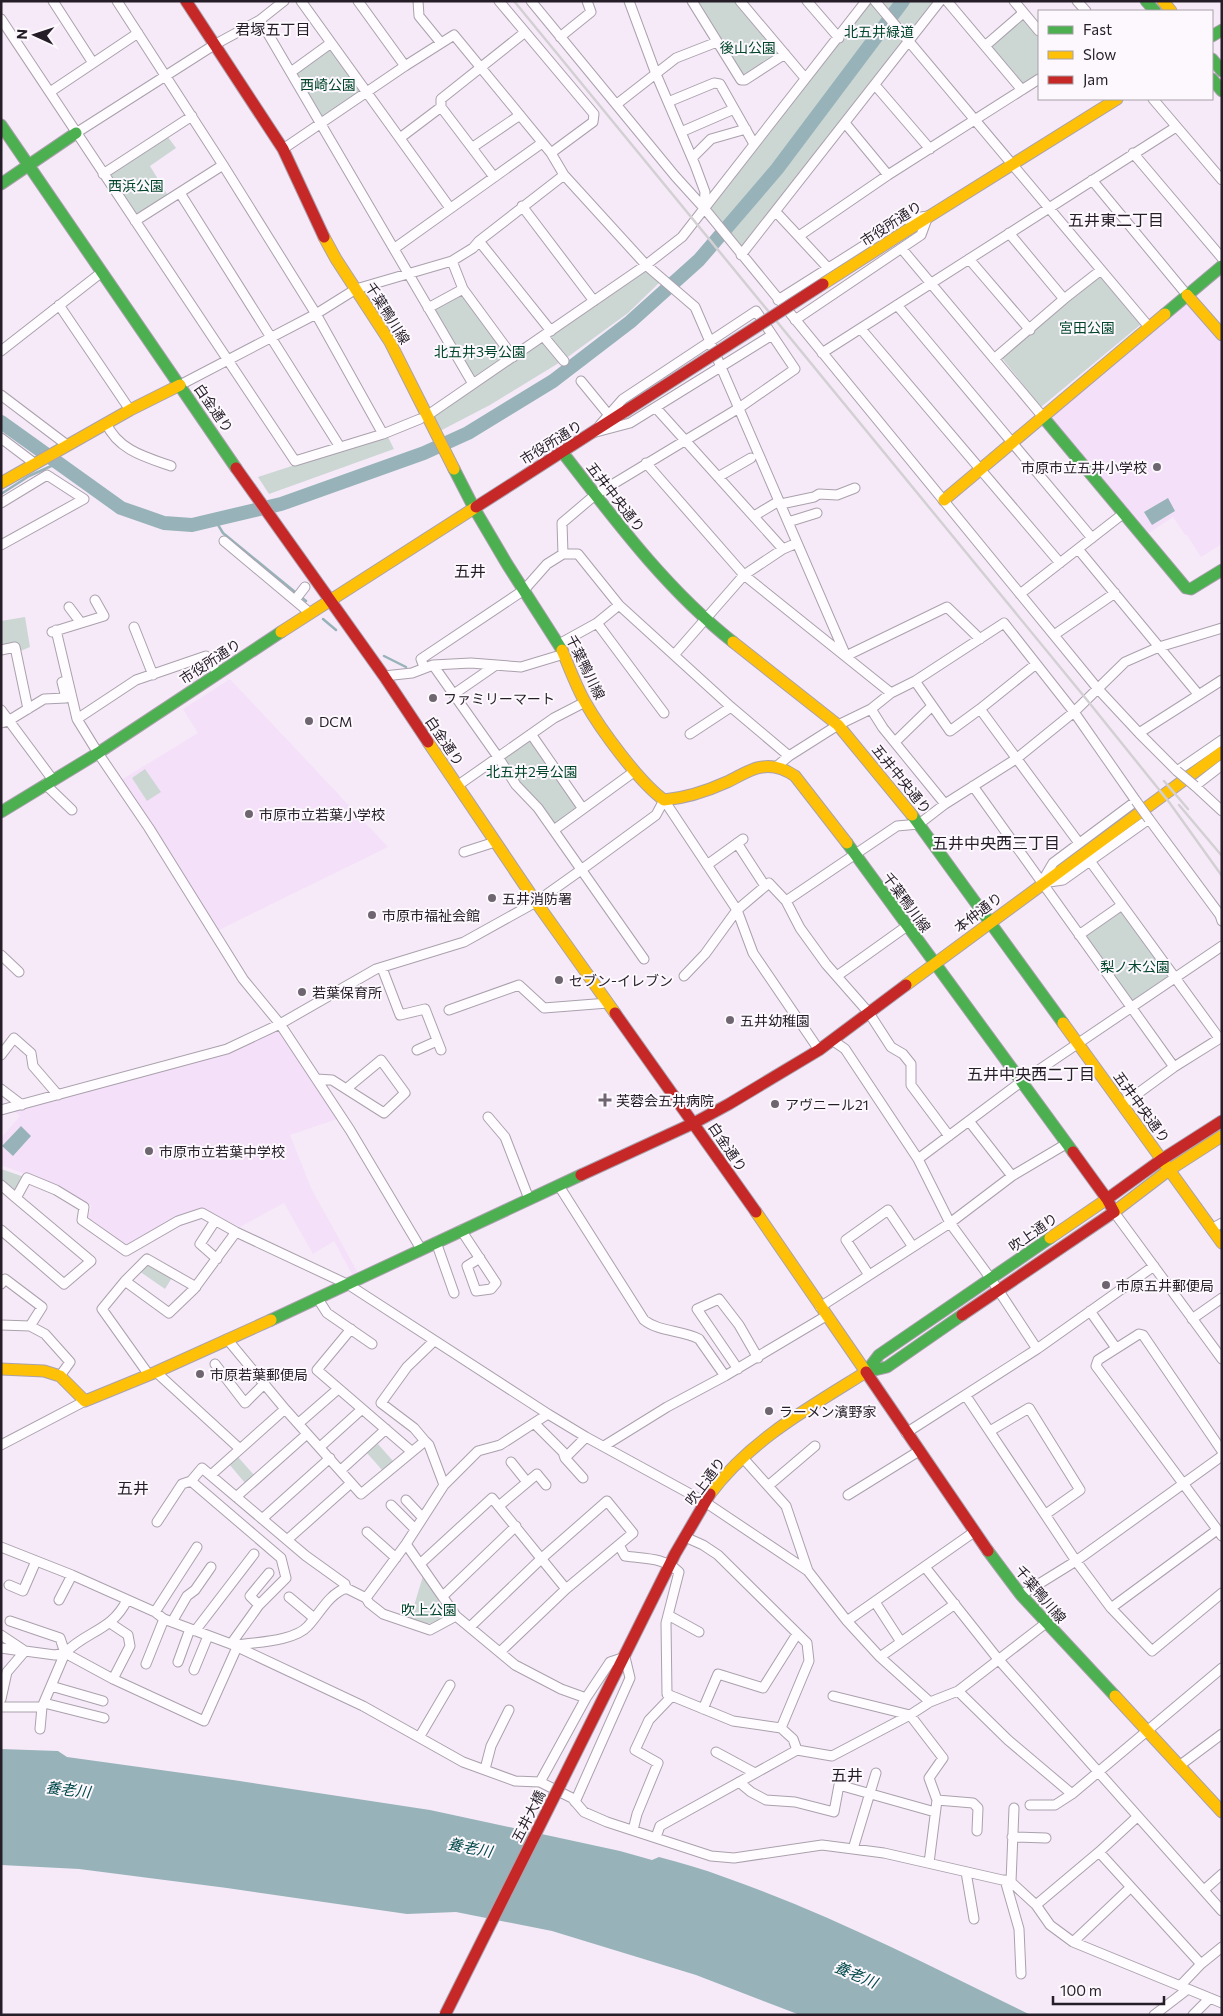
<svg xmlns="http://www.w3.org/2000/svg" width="1223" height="2016" viewBox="0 0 1223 2016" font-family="Commissioner,'Noto Sans JP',sans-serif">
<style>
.built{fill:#f4e0f8}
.green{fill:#ccd7d4}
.water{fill:#97b3b9}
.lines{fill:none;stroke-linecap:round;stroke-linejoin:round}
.stream{stroke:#97b3b9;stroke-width:2.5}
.river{stroke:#97b3b9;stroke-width:14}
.street-casing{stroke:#aaa1ad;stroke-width:11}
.fast-casing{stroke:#aaa1ad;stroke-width:13}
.slow-casing{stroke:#aaa1ad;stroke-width:13}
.jam-casing{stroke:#aaa1ad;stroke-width:13}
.street{stroke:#fefcfe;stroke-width:9}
.fast{stroke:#4caf50;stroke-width:11}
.slow{stroke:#ffc107;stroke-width:11}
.jam{stroke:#c62828;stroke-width:11}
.rail{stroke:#d3d0d4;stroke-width:2.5}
.street-bridge-casing{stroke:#aaa1ad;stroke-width:11;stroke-linecap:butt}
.slow-bridge-casing{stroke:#aaa1ad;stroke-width:13;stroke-linecap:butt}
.jam-bridge-casing{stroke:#aaa1ad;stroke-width:13;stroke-linecap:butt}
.street-bridge{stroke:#fefcfe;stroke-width:9}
.slow-bridge{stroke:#ffc107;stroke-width:11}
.jam-bridge{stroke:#c62828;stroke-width:11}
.poi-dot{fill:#6e6570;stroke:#fcf8fd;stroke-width:2}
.labels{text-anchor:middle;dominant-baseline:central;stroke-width:4;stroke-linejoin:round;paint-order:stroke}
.park-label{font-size:14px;fill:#00452a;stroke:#fcf8fd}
.street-label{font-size:14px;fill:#251d27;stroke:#fcf8fd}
.poi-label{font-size:14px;fill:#251d27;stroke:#fcf8fd;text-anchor:start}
.neighbourhood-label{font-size:15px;fill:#251d27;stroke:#fcf8fd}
.water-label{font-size:15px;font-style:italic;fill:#00484a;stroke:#fcf8fd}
.quarter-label{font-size:16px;fill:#251d27;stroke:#fcf8fd}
</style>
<rect width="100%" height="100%" fill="#f6eaf9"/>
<!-- built -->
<path class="built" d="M1182,302H1190L1222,340V544L1201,557L1187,535H1185L1173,517L1149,533L1051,417L1052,413Z
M230,679L388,847L219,930L121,780L198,733L183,709Z
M278,1030L340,1118L290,1135L311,1188L358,1273L353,1276L334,1241L313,1254L284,1203L240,1227L205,1209L176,1217L128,1246L88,1217L92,1206L60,1187L1,1165V1138L20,1116L14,1111L228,1054Z"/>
<!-- green -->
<path class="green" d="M692,1H740L785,54L745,80Z
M870,1H934L741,247L711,208Z
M1023,13L1039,31V79L1022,90L985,46Z
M331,43L367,92L320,123L291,72Z
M165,133L176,148L150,166L170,199L135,221L103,174Z
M644,270H647L660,282L628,313L565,359L549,339V335Z
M1097,276L1102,278L1140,322V325L1041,407L1001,357Z
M462,294L507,353V358L474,378L433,311L434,308Z
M542,341L562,361L490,405L440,431L432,416Z
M387,435L394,449L269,494L258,477Z
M25,617L30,647L16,653L15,647L1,650V621Z
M529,740L533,741L578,809L557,825L553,824L519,784L504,761L505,757Z
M145,769L161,792L147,801L132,778Z
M1122,910L1170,977L1133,1002L1085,935Z
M1,1169L27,1178L16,1198L1,1184Z
M149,1263L173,1276L165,1289L139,1271L145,1264Z
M378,1444L393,1461L382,1470L367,1453Z
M238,1457L254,1475L245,1483L229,1464Z
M423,1576L450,1612L449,1615C431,1625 429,1626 410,1619Z"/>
<!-- water -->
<path class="water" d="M1168,498L1175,511L1152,525L1144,512Z
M21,1126L31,1136L13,1156L2,1146Z
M1,1749L58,1751L67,1757L233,1780L430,1810L620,1851L652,1860L659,1857C681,1863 703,1869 724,1877C830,1914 930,1966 1031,2015H800L696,1975L552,1931L456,1912L407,1914L227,1888L79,1869L1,1865Z"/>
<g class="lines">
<!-- stream -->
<path class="stream" d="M1,494L29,476L58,463
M215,520L223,533L306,601
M323,619L336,630
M384,656L406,667"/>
<!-- river -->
<path class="river" d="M1,422L121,508L164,523L192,525L281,504L424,453L468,433L553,381L630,322L699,260L777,169L903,1"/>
<!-- street casing -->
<g class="street-casing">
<path id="street" d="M53,1L93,63
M117,1L223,165L316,314L383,434
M301,1L450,208
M358,1L405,66
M418,1L419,16L441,43
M499,1L594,114L593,122L551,153
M531,1L675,176L704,208L1098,689L1139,733L1177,771L1222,740
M629,1L656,74L695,165L705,192L704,208
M692,1L741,80H745L785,54
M740,1L805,78
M807,1L839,38
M875,1L1149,327
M947,1L1022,90
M1014,1L1039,31
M1077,1L1086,11
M1,19L295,461L383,434L420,419
M260,20L473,384
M560,37L591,12L587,1
M985,46L1023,13
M291,72L331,43
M875,85L930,149
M50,92L138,33
M1153,99L1222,180
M668,102L714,83L720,84L754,144
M617,104L676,58L717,42
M441,107L494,177
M845,123L888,175
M681,132L734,109
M76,133L214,45L260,20L284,1
M400,138L441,107V99L524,33
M473,147L520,115
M283,149L405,66L454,35L551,153L564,175L646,265L695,307L846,656L947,607L980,639
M1133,153L1222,258
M692,158L711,139L746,129
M103,174L192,116
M1092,180L1187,295
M180,193L340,447
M522,206L594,301
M776,212L828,268
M135,221L223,165
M1009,233L1064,299
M799,236L888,175L1039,79
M479,241L551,331
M395,248L542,143
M902,249L1043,417
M741,255L940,1
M969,259L1030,330
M452,261L463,289L513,357
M778,300L906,219L928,216L921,235L795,320
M59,305L130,410
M897,305L1092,538
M428,308L463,289
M861,329L1060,563
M544,337L564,361
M1,351L102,272
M822,353L1176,127
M994,359L1064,299L1101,270
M581,381L608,414
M180,385L316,314L356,289L452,261L473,248L479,241L564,175
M1,395L67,445
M656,408L783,549
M428,415L646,265L682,237L866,1
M106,423C118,450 145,457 171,466
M596,432L630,423L772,335
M1,438L34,463
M646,463L744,575L891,693
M718,477L751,458
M1,503L47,475L84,499L1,545
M781,504L814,497L819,494L837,495L855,488
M754,516L779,501
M788,522L817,513
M224,541L310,613
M1078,549L1198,694
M563,554L562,523L595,495L739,408L795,369L756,311L623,399L600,425
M1020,594L1124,513
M295,600L305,587
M69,607L81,623
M597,623L664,713
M134,627L153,675
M56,630L77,719L98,753L149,828L243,979L280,1024L350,1130L421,1249
M52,632L104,616L95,600
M1054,635L1115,593
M559,644L597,623L619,605
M1,650L15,647L28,709
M674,655L744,575L783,549L797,543
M433,665L498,757L516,785L538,808L644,959
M424,667L421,659L524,590L547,564L563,554H578L619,605L731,707L789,756
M384,676L412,673L433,665L471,663L521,667L564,654
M915,681L950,731L980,709L1036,664
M454,694L496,665
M871,709L883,728L945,804
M980,709L1079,843
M1,710L53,780
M77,719L136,680L206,656L218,674
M1,723L8,721L44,699L66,698L62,682
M1139,733L1222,680
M531,734L583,809
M690,734L731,707
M895,742L932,706
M1222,765L1195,786L1222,811
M776,767L789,756L838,725L871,709L891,693L915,681L1004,623L1074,712L1136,801L1053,863L1043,880
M45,784L72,810
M457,786L554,718L585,702
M973,786L1174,1067
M554,830L635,771
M737,843L765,886
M464,852L495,842
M1090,861L1219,1038
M707,865L743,839
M1042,883L1063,880L1149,819L1220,915L1222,921
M786,901L800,928L826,964L869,1013L891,1047L903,1054L911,1064V1085L949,1136
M1079,935L1122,905
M1,955L19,972
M382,968L400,1015L425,1009L441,1050
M684,976L705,954L737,910L769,883L786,901L897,826L919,824L945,804L1016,759L1074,712L1125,662L1159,647L1222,628
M837,976L907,926
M449,1010L519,985L544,1008L608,1003
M832,1040L845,1049L918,1159L950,1223L991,1279L1037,1349
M417,1050L437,1041
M1,1055L14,1038L31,1053L33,1066L58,1095
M317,1079L332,1080L384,1113L405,1093L381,1060L346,1089
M1,1089L22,1105
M1122,1105L1174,1067L1222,1037
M1,1110L227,1049L280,1024L376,969L464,942L536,902L581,870L656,815L664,800L737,910L753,953L819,1050
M488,1117L505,1137L529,1199
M969,1121L1012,1176
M918,1159L1021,1082L1222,946
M1,1185L16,1198L27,1178L56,1190L84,1207L82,1220L126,1251L178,1221L202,1213L236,1232L349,1285L548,1414L586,1437L705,1502L808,1571L847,1621L880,1657L930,1702
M559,1186L644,1320C659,1332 682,1330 699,1339L725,1376
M1114,1212L1222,1359
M215,1221L200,1244L217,1259
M1211,1229L1222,1223
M1,1230L64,1284L91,1261L16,1198
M461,1230L496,1283L491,1289L476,1291L467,1266L480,1258
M436,1242L454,1293
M869,1275L846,1240L888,1210L913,1247
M125,1281L147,1259L196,1287
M1,1284L5,1279L42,1307L30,1326
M318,1299L327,1313L372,1344
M820,1307L950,1223L1012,1176L1066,1144
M1090,1311L1116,1348
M1192,1319L1222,1298
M1,1325L30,1326L45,1334L70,1362L60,1376
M351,1329L317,1370L411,1451
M227,1339L285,1409L361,1494L425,1441L429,1445L444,1485
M215,1364L245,1403L264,1384
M738,1369L697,1309L719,1299L739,1325L758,1358
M156,1372L240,1449
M149,1375L102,1309L125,1281L169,1313L194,1289L236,1232
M966,1396L1076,1561L1111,1608L1152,1651L1222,1593
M299,1423L338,1389
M534,1423L563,1452L565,1458L583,1478
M990,1431L1029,1408L1080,1490L1046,1514
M906,1433L1037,1349L1154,1266
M425,1441L414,1428L381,1403L407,1367L434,1341
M1,1445L85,1401
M604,1446L667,1407L725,1376L826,1316
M320,1447L361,1410
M1222,1451L1143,1335L1139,1334L1098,1360L1096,1366L1222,1536
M565,1458L586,1437
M743,1458L786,1506L808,1571
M511,1462L527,1482
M341,1470L386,1429
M211,1475L285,1409
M191,1481L281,1558L286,1578L259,1605
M768,1486L815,1446
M848,1495L919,1451
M236,1497L307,1434
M406,1500L422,1517
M391,1505L415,1529
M499,1506L537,1474L546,1485
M262,1519L330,1458
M157,1522L182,1484L191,1481L202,1468L306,1556L345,1584L346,1588
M367,1532L396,1558
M685,1537L703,1545L718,1555L807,1643L809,1661L781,1728
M287,1540L351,1483
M406,1544L456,1616L515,1665L561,1689L586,1698
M619,1545L625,1556C646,1559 663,1557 679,1572L666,1623L667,1694L733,1721L781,1728L793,1739L797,1750
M1,1547L72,1575L155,1612L164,1619L231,1644L363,1706L463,1762L515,1781L540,1782L572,1798L584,1812L607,1822L711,1856L734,1858L822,1845L884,1853L1011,1882L1036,1905L1050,1925L1073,1942L1222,2003
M420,1564L492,1498L566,1589
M925,1567L998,1659L1222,1911
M9,1585L23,1591L36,1561
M1021,1595L1076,1561L1222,1456
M443,1596L516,1526
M289,1597L314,1618
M366,1598L406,1544L444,1485L478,1451L500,1445L548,1414
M59,1600L72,1575
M875,1602L901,1642
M1111,1608L1217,1530
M155,1612L197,1547
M668,1615L699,1632
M10,1621L60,1638L65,1653
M847,1621L974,1532
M172,1622L187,1596L195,1590L211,1567
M110,1623L128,1635L130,1646L113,1679
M470,1627L542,1558L607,1501L633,1533L566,1589L501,1651
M195,1631L254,1554
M1,1635L25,1651L55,1655L65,1653L113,1679L204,1721L238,1645C257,1642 295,1641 308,1626C321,1612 328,1595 346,1588L366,1598L369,1603L383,1614L430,1630L456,1616
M231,1644L259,1605L250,1596L269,1573
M1,1648L22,1651
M880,1657L955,1604
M178,1662L190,1629
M146,1664L164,1619
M194,1670L208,1636
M51,1686L103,1701
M958,1691L1008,1740L1072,1794
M833,1696L910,1715L943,1758L929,1778L937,1800L929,1863
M1,1699L7,1672L25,1651
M44,1703L104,1718
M1,1707H42
M703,1709L718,1674L763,1688L797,1634
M40,1729L42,1707L65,1653C86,1631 112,1631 127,1600
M420,1736L450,1685
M716,1752L755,1773
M1179,1766L1222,1734
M485,1769L491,1746L509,1710
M540,1782L586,1698L610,1662L625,1657L630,1678L575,1802
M739,1782L751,1792L766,1800L795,1802L834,1812L839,1785L935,1812
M937,1800L973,1803L978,1808L977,1831
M1030,1805H1055L1072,1794L1222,1668
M633,1830L637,1814L658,1763L635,1750L649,1720L672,1696
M656,1837L660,1826L797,1750L832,1756L910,1715L930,1702L958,1691L1046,1623
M1012,1837L1046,1838
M853,1849L876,1773
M1099,1852L1201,1964
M966,1872L974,1919
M1005,1880L1019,1929L1021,1974
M1011,1882L1014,1808
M1204,1890L1222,1874
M1036,1905L1099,1852L1137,1817
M1073,1942L1131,1887
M1180,1986L1201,1964L1222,1947
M1154,2015L1188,1989
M1193,2015L1210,1998"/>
</g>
<!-- fast casing -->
<g class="fast-casing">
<path id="fast" d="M1146,1L1155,11
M1212,36L1222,30
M1212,59L1222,71
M1212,79L1222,91
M1,125L236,468
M1,184L76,133
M1165,314L1222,266
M1043,417L1186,588L1191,589L1222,570
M563,453C615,520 666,589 733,642
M454,469L474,508L507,564L562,650
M1,812L98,753L281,632
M912,815L1063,1023
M847,843L1073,1152
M271,1320L581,1175
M866,1372L887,1367L962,1315
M866,1372L879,1355L1050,1238
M988,1551L1021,1595L1115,1696"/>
</g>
<!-- slow casing -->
<g class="slow-casing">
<path id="slow" d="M1163,1L1171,11
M909,229L1117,99
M324,237L336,259L390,342L454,469
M1187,295L1222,335
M1,483L130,410L180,385
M944,500L1165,314
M281,632L476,507
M733,642L838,725L912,815
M562,650C569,667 576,686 585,702C601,730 639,782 664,800C686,798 707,791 727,782C738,777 751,768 762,767C775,765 785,769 795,776L847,843
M428,742L536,902L615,1013
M906,985L1222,752
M1063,1023L1222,1243
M1114,1212L1169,1170L1222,1136
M1050,1238L1107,1199
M1,1369L44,1371L60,1376L85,1401L156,1372L271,1320
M710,1494C750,1440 810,1407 866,1372L756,1212
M1115,1696L1222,1812"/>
</g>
<!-- jam casing -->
<g class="jam-casing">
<path id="jam" d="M186,1L283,149L324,237
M236,468L384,676L428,742
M476,507L627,410
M615,1013L756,1212
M581,1175L694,1123L729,1104L819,1050L906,985
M1107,1199L1161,1160L1222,1121
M962,1315L1114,1212L1107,1199L1073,1152
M866,1372L988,1551
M560,1785L675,1554L710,1494"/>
</g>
<!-- street -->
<use href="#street" class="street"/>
<!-- fast -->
<use href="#fast" class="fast"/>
<!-- slow -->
<use href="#slow" class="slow"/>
<!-- jam -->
<use href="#jam" class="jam"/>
<!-- rail -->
<path class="rail" d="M514,1L1087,700L1169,802L1222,876
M1164,781L1188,809
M1179,805L1222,856"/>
<!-- street-bridge casing -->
<g class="street-bridge-casing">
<path id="street-bridge" d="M1177,771L1195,786
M1136,801L1149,819"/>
</g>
<!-- slow-bridge casing -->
<g class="slow-bridge-casing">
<path id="slow-bridge" d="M823,284L909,229"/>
</g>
<!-- jam-bridge casing -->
<g class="jam-bridge-casing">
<path id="jam-bridge" d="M627,410L823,284
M445,2015L560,1785"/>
</g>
<!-- street-bridge -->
<use href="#street-bridge" class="street-bridge"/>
<!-- slow-bridge -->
<use href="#slow-bridge" class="slow-bridge"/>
<!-- jam-bridge -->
<use href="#jam-bridge" class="jam-bridge"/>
</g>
<!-- markers -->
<g class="poi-dot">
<circle cx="1157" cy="467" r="5"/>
<circle cx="433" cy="698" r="5"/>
<circle cx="309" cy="721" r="5"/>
<circle cx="249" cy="814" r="5"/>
<circle cx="492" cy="898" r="5"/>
<circle cx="372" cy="915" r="5"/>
<circle cx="559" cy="980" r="5"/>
<circle cx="302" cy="992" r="5"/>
<circle cx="730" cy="1020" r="5"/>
<path d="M602.5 1092.5h5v5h5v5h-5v5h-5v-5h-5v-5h5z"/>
<circle cx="775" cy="1104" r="5"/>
<circle cx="149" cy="1151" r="5"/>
<circle cx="1106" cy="1285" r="5"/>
<circle cx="200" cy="1374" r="5"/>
<circle cx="769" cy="1411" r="5"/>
</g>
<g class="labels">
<!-- park labels -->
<g class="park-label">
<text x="879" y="31">北五井緑道</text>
<text x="748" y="47">後山公園</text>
<text x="328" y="84">西崎公園</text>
<text x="136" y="185">西浜公園</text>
<text x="1087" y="327">宮田公園</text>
<text x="480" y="351">北五井3号公園</text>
<text x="532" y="771">北五井2号公園</text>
<text x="1135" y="966">梨ノ木公園</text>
<text x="429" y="1609">吹上公園</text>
</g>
<!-- street labels -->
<g class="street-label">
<text transform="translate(891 223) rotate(-33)">市役所通り</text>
<text transform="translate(388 313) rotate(58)">千葉鴨川線</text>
<text transform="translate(214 408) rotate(55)">白金通り</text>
<text transform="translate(551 442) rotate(-32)">市役所通り</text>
<text transform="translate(616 497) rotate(52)">五井中央通り</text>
<text transform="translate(210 661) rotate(-33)">市役所通り</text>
<text transform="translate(586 667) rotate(64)">千葉鴨川線</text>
<text transform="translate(445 741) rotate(56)">白金通り</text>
<text transform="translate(902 779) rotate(51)">五井中央通り</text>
<text transform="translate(907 902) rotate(54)">千葉鴨川線</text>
<text transform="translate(978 912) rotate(-37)">本仲通り</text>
<text transform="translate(1142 1107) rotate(54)">五井中央通り</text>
<text transform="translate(728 1147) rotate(56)">白金通り</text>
<text transform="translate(1033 1232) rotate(-35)">吹上通り</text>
<text transform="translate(705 1481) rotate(-53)">吹上通り</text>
<text transform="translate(1041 1594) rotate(50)">千葉鴨川線</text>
<text transform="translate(528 1816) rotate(-63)">五井大橋</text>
</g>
<!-- poi labels -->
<g class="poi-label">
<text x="1147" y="467" text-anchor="end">市原市立五井小学校</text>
<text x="443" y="698">ファミリーマート</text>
<text x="319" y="721">DCM</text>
<text x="259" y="814">市原市立若葉小学校</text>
<text x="502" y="898">五井消防署</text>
<text x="382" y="915">市原市福祉会館</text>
<text x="569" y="980">セブン-イレブン</text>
<text x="312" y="992">若葉保育所</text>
<text x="740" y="1020">五井幼稚園</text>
<text x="616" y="1100">芙蓉会五井病院</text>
<text x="785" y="1104">アヴニール21</text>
<text x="159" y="1151">市原市立若葉中学校</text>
<text x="1116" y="1285">市原五井郵便局</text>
<text x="210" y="1374">市原若葉郵便局</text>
<text x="779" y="1411">ラーメン濱野家</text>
</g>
<!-- neighbourhood labels -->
<g class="neighbourhood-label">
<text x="273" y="29">君塚五丁目</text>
</g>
<!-- water labels -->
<g class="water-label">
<text transform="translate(68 1789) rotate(7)">養老川</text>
<text transform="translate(470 1847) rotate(11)">養老川</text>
<text transform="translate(856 1974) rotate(23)">養老川</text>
</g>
<!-- quarter labels -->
<g class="quarter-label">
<text x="1116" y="219">五井東二丁目</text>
<text x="470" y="570">五井</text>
<text x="996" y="842">五井中央西三丁目</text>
<text x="1031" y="1073">五井中央西二丁目</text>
<text x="133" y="1487">五井</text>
<text x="847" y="1774">五井</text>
</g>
</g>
<!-- border -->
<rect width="1223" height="2016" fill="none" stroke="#251d27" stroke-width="5"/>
<!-- legend -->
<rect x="1038" y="10" width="175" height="90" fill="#fcf8fd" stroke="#a6a0a7"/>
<rect x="1048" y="26" width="25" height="8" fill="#4caf50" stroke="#a6a0a7"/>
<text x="1083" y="35" font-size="15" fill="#251d27">Fast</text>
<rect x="1048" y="51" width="25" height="8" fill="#ffc107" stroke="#a6a0a7"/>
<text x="1083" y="60" font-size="15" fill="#251d27">Slow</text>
<rect x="1048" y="76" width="25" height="8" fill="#c62828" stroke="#a6a0a7"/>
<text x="1083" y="85" font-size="15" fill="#251d27">Jam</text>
<!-- north arrow -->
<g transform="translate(35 35) rotate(273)" stroke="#fcf8fd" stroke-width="4" paint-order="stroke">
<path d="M0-4L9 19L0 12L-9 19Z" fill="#251d27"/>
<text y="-8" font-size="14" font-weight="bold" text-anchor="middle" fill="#251d27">N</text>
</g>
<!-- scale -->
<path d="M1053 1996v8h111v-8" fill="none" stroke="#251d27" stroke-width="2.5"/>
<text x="1060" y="1996" font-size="15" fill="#251d27" stroke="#fcf8fd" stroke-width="4" paint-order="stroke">100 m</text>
</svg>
